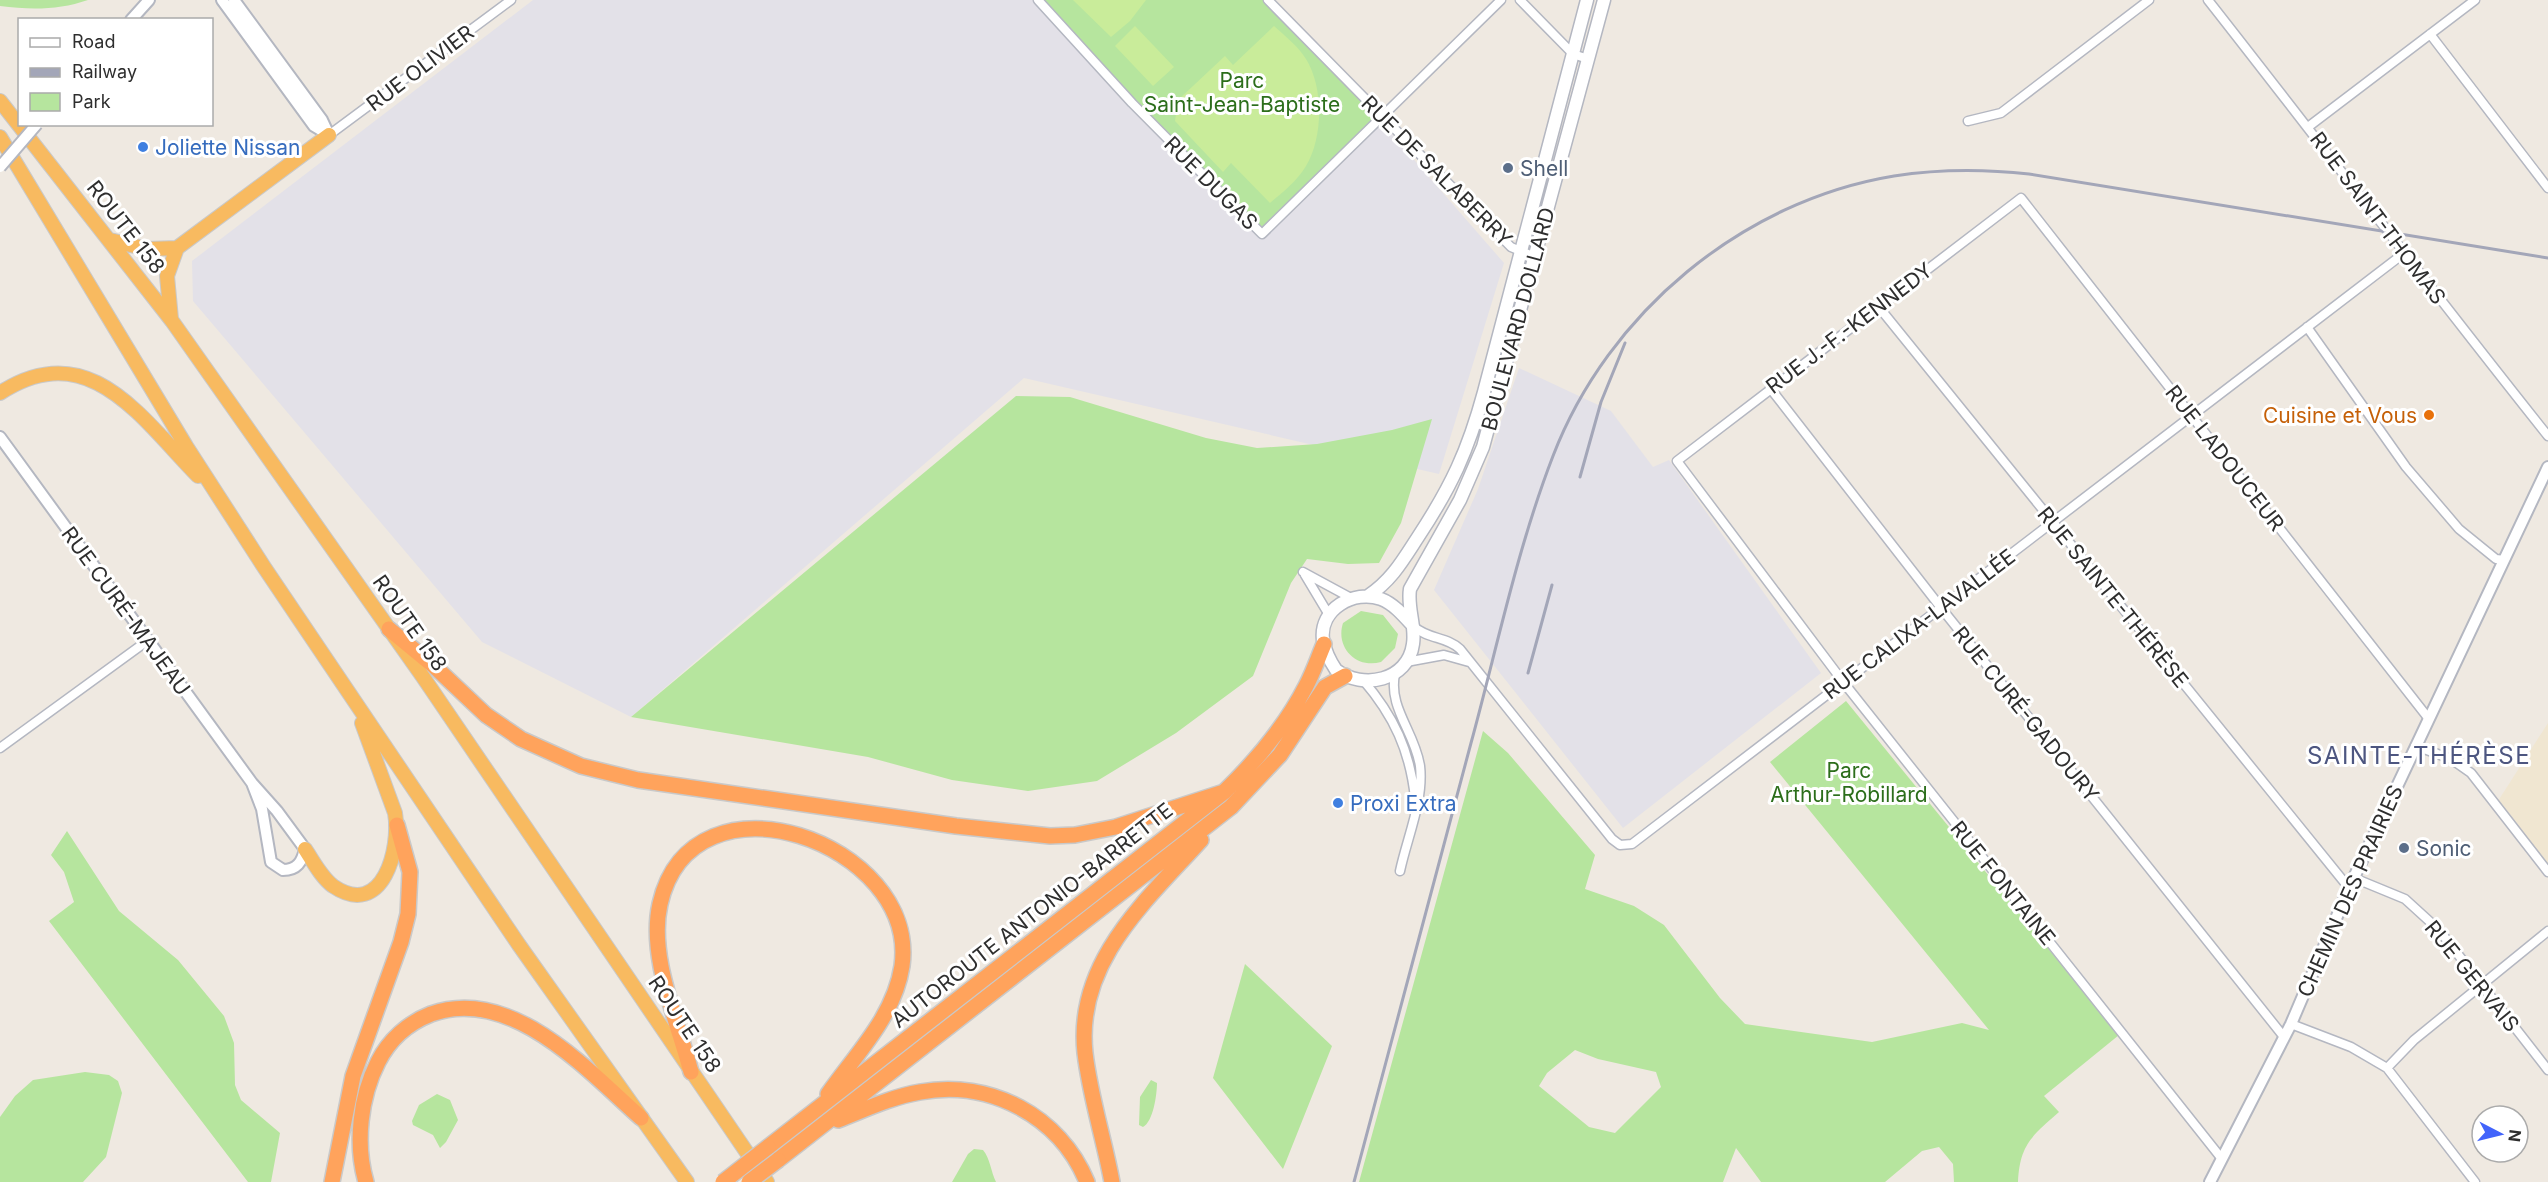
<svg xmlns="http://www.w3.org/2000/svg" width="2548" height="1182" viewBox="0 0 2548 1182" font-family="Inter,sans-serif">
<style>
.industrial{fill:#e3e1e8}
.education{fill:#f0e6d1}
.green{fill:#b6e59e;fill-rule:evenodd}
.pitch{fill:#c9ec9a}
.lines{fill:none;stroke-linecap:round;stroke-linejoin:round}
.minor-casing{stroke:#b4b7c1;stroke-width:11}
.tertiary-casing{stroke:#b4b7c1;stroke-width:14}
.secondary-casing{stroke:#b4b7c1;stroke-width:15}
.trunk-casing{stroke:#c9c9c9;stroke-width:16}
.motorway-casing{stroke:#c9c9c9;stroke-width:18}
.minor{stroke:#fff;stroke-width:8}
.tertiary{stroke:#fff;stroke-width:10}
.secondary{stroke:#fff;stroke-width:12}
.trunk{stroke:#f8ba60;stroke-width:14}
.motorway{stroke:#ffa35c;stroke-width:15}
.rail{stroke:#a3a6b8;stroke-width:3}
.tertiary-bridge-casing{stroke:#b4b7c1;stroke-width:14;stroke-linecap:butt}
.motorway-bridge-casing{stroke:#c9c9c9;stroke-width:18;stroke-linecap:butt}
.tertiary-bridge{stroke:#fff;stroke-width:10}
.motorway-bridge{stroke:#ffa35c;stroke-width:15}
.shop-dot{fill:#3f7fe0;stroke:#fff;stroke-width:2}
.service-dot{fill:#5c6f8a;stroke:#fff;stroke-width:2}
.food-dot{fill:#e8710a;stroke:#fff;stroke-width:2}
.labels{text-anchor:middle;dominant-baseline:central;stroke-width:6;stroke-linejoin:round;paint-order:stroke}
.street-label{font-size:21px;fill:#2e2e2e;stroke:#fff}
.park-label{font-size:21px;fill:#2c6e1b;stroke:#fff}
.shop-label{font-size:21px;fill:#366cbe;stroke:#fff;text-anchor:start}
.service-label{font-size:21px;fill:#4e5e75;stroke:#fff;text-anchor:start}
.food-label{font-size:21px;fill:#c56008;stroke:#fff;text-anchor:end}
.quarter-label{font-size:24px;letter-spacing:1.5px;fill:#4d5680;stroke:#fff}
</style>
<rect width="100%" height="100%" fill="#efe9e1"/>
<!-- industrial -->
<path class="industrial" d="M533,0H1036L1262,239L1382,123L1504,263L1439,474L1024,378L631,717L482,642L193,301L192,261Z
M1519,368L1611,411L1653,467L1669,460L1821,673L1623,828L1434,590L1478,489Z"/>
<!-- education -->
<path class="education" d="M2548,723V865L2498,801Z"/>
<!-- green -->
<path class="green" d="M0,0H88C59,10 31,10 0,6Z
M1040,0H1268L1381,116L1262,234Z
M1016,396L1070,397L1206,438L1257,448L1317,444L1392,430L1432,419L1401,523L1379,563L1348,564L1307,559L1291,583L1253,676L1176,733L1097,781L1028,791L952,780L868,757L631,717Z
M1361,611L1383,615L1398,634L1395,648L1381,662C1357,669 1335,648 1343,623Z
M1846,701L2119,1035L2044,1096L2059,1112C2032,1136 2020,1144 2018,1182H1954L1953,1164L1939,1147L1922,1151L1885,1182H1761L1736,1148L1723,1182H1359L1483,731L1508,753L1595,855L1585,889L1634,906L1664,925L1720,998L1745,1024L1872,1042L1962,1023L1989,1030L1770,762ZM1575,1050L1598,1059L1656,1072L1661,1087L1615,1133L1589,1127L1539,1086L1547,1073Z
M67,831L119,911L178,960L224,1016L234,1043L235,1085L241,1100L280,1133L271,1182H248L49,921L74,902L64,872L51,855Z
M1245,964L1332,1046L1283,1169L1213,1078Z
M85,1072L109,1075L118,1081L122,1093L106,1157L83,1182H0V1117L15,1096L33,1080Z
M1151,1080L1157,1083C1157,1095 1153,1122 1143,1127L1139,1125L1140,1097Z
M437,1094L450,1100L458,1120L446,1142L440,1148L433,1135L413,1125L412,1121L419,1105Z
M974,1149L983,1150C990,1158 991,1172 996,1182H952L968,1154Z"/>
<!-- pitch -->
<path class="pitch" d="M1073,0H1146L1130,21L1111,37Z
M1135,26L1174,67L1153,86L1115,46Z
M1274,26C1285,36 1298,46 1306,59C1324,88 1323,138 1306,166C1297,181 1283,192 1270,203L1231,163L1223,172L1175,121L1178,100L1225,56L1233,65Z"/>
<g class="lines">
<!-- minor casing -->
<g class="minor-casing">
<path id="minor" d="M1038,0L1132,103L1262,234L1501,0
M1268,0L1511,247L1535,257
M1520,0L1573,54L1588,59
M2208,0C2322,145 2433,292 2548,436
M2430,34L2548,188
M1968,121L2001,113L2149,0
M2308,127L2475,0
M329,135L511,0
M1878,306L2349,888
M2307,327L2406,467L2459,529L2496,559L2504,560
M1770,388L1942,609L2284,1037
M1303,572L1351,598
M1305,575L1329,615
M1413,626C1429,640 1446,636 1460,649L1612,839L1620,845L1632,844L2403,254
M1406,662L1444,655L1469,662
M1395,674C1388,708 1415,732 1420,766C1424,800 1407,838 1400,871
M1363,680C1394,716 1410,751 1415,798
M2416,746L2451,759L2471,773L2548,872
M0,748L147,641
M2354,878L2405,899L2439,930L2548,1070
M2291,1024L2351,1047L2387,1068L2475,1182
M2387,1068L2414,1040L2548,931
M2222,1159L1844,683L1677,461L2021,198L2429,719"/>
</g>
<!-- tertiary casing -->
<g class="tertiary-casing">
<path id="tertiary" d="M222,0L314,126L329,135
M234,0L322,120L329,135
M131,20L149,0
M0,437L252,783L277,811L305,849C302,862 297,870 283,870L271,862L262,809L252,783
M2210,1182L2291,1024L2349,888L2548,467"/>
</g>
<!-- secondary casing -->
<g class="secondary-casing">
<path id="secondary" d="M1368,596C1392,580 1403,560 1418,537C1451,487 1468,451 1484,392L1587,0
M1413,626C1404,616 1394,604 1381,599C1354,589 1319,609 1323,640C1325,651 1330,661 1336,670C1363,690 1408,681 1413,644C1416,626 1407,608 1410,589L1460,500L1483,447L1604,0"/>
</g>
<!-- trunk casing -->
<g class="trunk-casing">
<path id="trunk" d="M0,101L172,321L423,677L767,1182
M0,137L186,446L264,567L519,945L687,1182
M110,240L147,249L177,248L329,135
M171,319L167,276L177,248
M0,393C89,335 141,418 198,476
M305,849C313,861 321,877 333,886C383,920 401,848 395,813L362,723"/>
</g>
<!-- motorway casing -->
<g class="motorway-casing">
<path id="motorway" d="M389,629L434,666L486,715L521,739L581,766L638,780L956,826L1050,836L1075,835L1116,827L1224,792
M691,1072C678,1021 648,957 660,904C692,762 919,843 902,966C894,1017 856,1054 828,1094
M838,1120C864,1110 891,1097 920,1092C990,1079 1060,1116 1087,1182
M768,1147L1224,792C1257,760 1285,727 1306,686C1313,673 1318,658 1324,644
M778,1160L1231,807L1280,755L1325,687L1345,676
M332,1182L353,1076L401,942L408,914L410,872L397,825
M366,1182C355,1144 360,1097 378,1062C389,1040 408,1023 431,1014C512,985 588,1071 641,1118
M1112,1182C1104,1139 1090,1096 1085,1053C1075,962 1146,901 1201,840"/>
</g>
<!-- minor -->
<use href="#minor" class="minor"/>
<!-- tertiary -->
<use href="#tertiary" class="tertiary"/>
<!-- secondary -->
<use href="#secondary" class="secondary"/>
<!-- trunk -->
<use href="#trunk" class="trunk"/>
<!-- motorway -->
<use href="#motorway" class="motorway"/>
<!-- rail -->
<path class="rail" d="M1580,477L1601,402L1625,343
M1528,673L1552,585
M1354,1182C1393,1036 1432,889 1471,743C1497,648 1517,549 1553,456C1608,313 1742,201 1894,176C1939,169 1984,169 2029,174L2548,258"/>
<!-- tertiary-bridge casing -->
<g class="tertiary-bridge-casing">
<path id="tertiary-bridge" d="M0,167L37,124"/>
</g>
<!-- motorway-bridge casing -->
<g class="motorway-bridge-casing">
<path id="motorway-bridge" d="M723,1182L768,1147
M749,1182L778,1160"/>
</g>
<!-- tertiary-bridge -->
<use href="#tertiary-bridge" class="tertiary-bridge"/>
<!-- motorway-bridge -->
<use href="#motorway-bridge" class="motorway-bridge"/>
</g>
<!-- markers -->
<g class="shop-dot">
<circle cx="143" cy="147" r="6"/>
<circle cx="1338" cy="803" r="6"/>
</g>
<g class="service-dot">
<circle cx="1508" cy="168" r="6"/>
<circle cx="2404" cy="848" r="6"/>
</g>
<circle class="food-dot" cx="2429" cy="415" r="6"/>
<g class="labels">
<!-- street labels -->
<g class="street-label">
<text transform="translate(420 68) rotate(-37)">RUE OLIVIER</text>
<text transform="translate(1437 171) rotate(45)">RUE DE SALABERRY</text>
<text transform="translate(1211 183) rotate(45)">RUE DUGAS</text>
<text transform="translate(2378 218) rotate(53)">RUE SAINT-THOMAS</text>
<text transform="translate(126 227) rotate(52)">ROUTE 158</text>
<text transform="translate(1518 319) rotate(-75)">BOULEVARD DOLLARD</text>
<text transform="translate(1849 328) rotate(-37)">RUE J.-F.-KENNEDY</text>
<text transform="translate(2225 458) rotate(52)">RUE LADOUCEUR</text>
<text transform="translate(2113 597) rotate(51)">RUE SAINTE-THÉRÈSE</text>
<text transform="translate(126 611) rotate(54)">RUE CURÉ-MAJEAU</text>
<text transform="translate(410 623) rotate(55)">ROUTE 158</text>
<text transform="translate(1919 624) rotate(-37)">RUE CALIXA-LAVALLÉE</text>
<text transform="translate(2026 714) rotate(51)">RUE CURÉ-GADOURY</text>
<text transform="translate(2003 883) rotate(51)">RUE FONTAINE</text>
<text transform="translate(2350 891) rotate(-66)">CHEMIN DES PRAIRIES</text>
<text transform="translate(1032 915) rotate(-38)">AUTOROUTE ANTONIO-BARRETTE</text>
<text transform="translate(2472 976) rotate(51)">RUE GERVAIS</text>
<text transform="translate(685 1024) rotate(56)">ROUTE 158</text>
</g>
<!-- park labels -->
<g class="park-label">
<text x="1242" y="80">Parc<tspan x="1242" dy="24">Saint-Jean-Baptiste</tspan></text>
<text x="1849" y="770">Parc<tspan x="1849" dy="24">Arthur-Robillard</tspan></text>
</g>
<!-- shop labels -->
<g class="shop-label">
<text x="155" y="147">Joliette Nissan</text>
<text x="1350" y="803">Proxi Extra</text>
</g>
<!-- service labels -->
<g class="service-label">
<text x="1520" y="168">Shell</text>
<text x="2416" y="848">Sonic</text>
</g>
<!-- food labels -->
<g class="food-label">
<text x="2417" y="415">Cuisine et Vous</text>
</g>
<!-- quarter labels -->
<g class="quarter-label">
<text x="2419" y="755">SAINTE-THÉRÈSE</text>
</g>
</g>
<!-- legend -->
<rect x="18" y="18" width="195" height="108" fill="#ffffff" stroke="#ababab" stroke-width="1.5"/>
<rect x="30" y="38" width="30" height="9" fill="#ffffff" stroke="#ababab" stroke-width="1.5"/>
<text x="72" y="48" font-size="18" fill="#2e2e2e">Road</text>
<rect x="30" y="68" width="30" height="9" fill="#a3a6b8" stroke="#ababab" stroke-width="1.5"/>
<text x="72" y="78" font-size="18" fill="#2e2e2e">Railway</text>
<rect x="30" y="93" width="30" height="18" fill="#b6e59e" stroke="#ababab" stroke-width="1.5"/>
<text x="72" y="108" font-size="18" fill="#2e2e2e">Park</text>
<!-- north arrow -->
<g transform="translate(2500 1134) rotate(97)"><circle r="28" fill="#ffffff" stroke="#ababab" stroke-width="1.5"/>
<path d="M0-4.5L10 22L0 15L-10 22Z" fill="#4264fb"/>
<text y="-9" font-size="16" font-weight="bold" text-anchor="middle" fill="#2e2e2e">N</text>
</g>
</svg>
